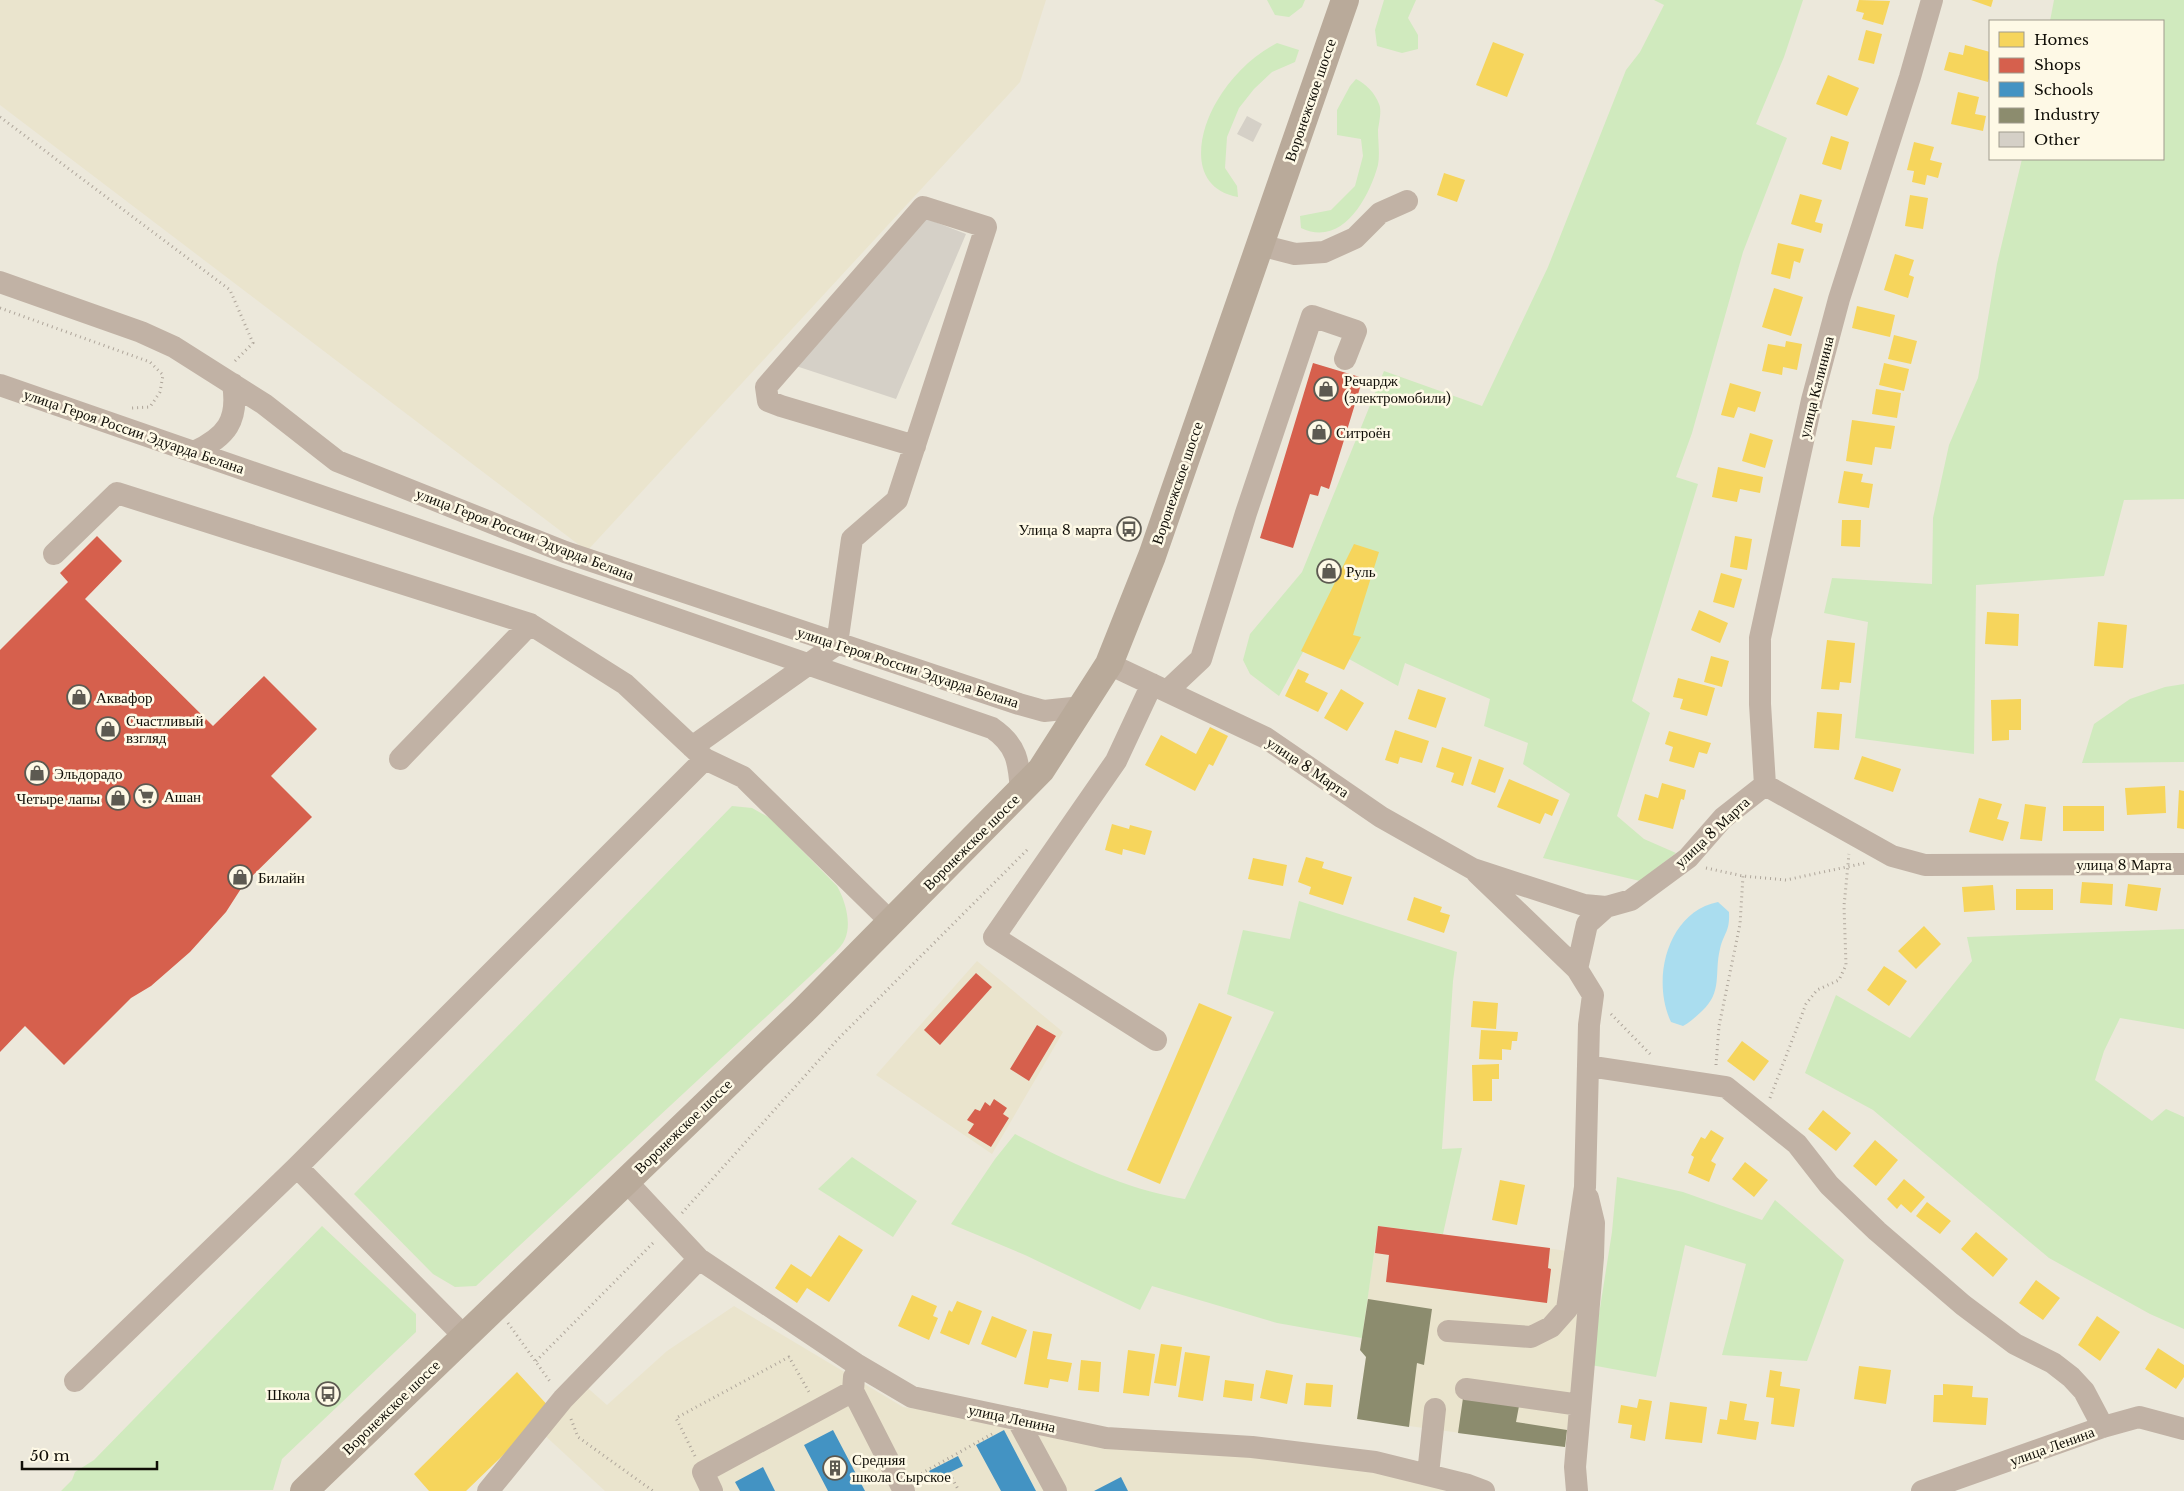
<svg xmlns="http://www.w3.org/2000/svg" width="2184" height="1491" viewBox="0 0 2184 1491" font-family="'Libre Baskerville',serif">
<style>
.built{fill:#eae4cd}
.green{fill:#d0eabe}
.water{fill:#aaddef}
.homes{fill:#f6d55c}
.shops{fill:#d6604d}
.schools{fill:#4393c3}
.industry{fill:#8c8c6e}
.building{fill:#d5d0c7}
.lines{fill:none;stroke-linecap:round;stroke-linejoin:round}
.path{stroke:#aea59a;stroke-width:3;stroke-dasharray:1 4;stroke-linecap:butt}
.minor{stroke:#c1b2a5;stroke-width:22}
.major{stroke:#b9aa9a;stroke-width:28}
.labels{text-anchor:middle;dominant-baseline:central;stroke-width:5;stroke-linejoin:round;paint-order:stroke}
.street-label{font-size:15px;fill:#100e07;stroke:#fef9e6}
.poi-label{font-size:15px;fill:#100e07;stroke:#fef9e6;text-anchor:start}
</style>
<rect width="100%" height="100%" fill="#ece8db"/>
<!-- built -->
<path class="built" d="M0,0H1046L1020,82L587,551L0,105Z
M977,961L1063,1032L992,1154L876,1075Z
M1378,1226L1583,1253L1573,1385L1565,1447L1357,1419L1366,1357L1360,1350Z
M734,1306L903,1407L1238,1455L1391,1475L1448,1491H605L540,1431L582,1383L607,1405L667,1351Z"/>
<!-- green -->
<path class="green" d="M1267,0H1305L1302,7L1289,17L1275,15Z
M1384,0H1416L1408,18L1418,35V49L1402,53L1377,46L1375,30Z
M1654,0H1803L1784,57L1756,124L1787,138L1743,252L1692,433L1676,477L1698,484L1632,701L1650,713L1617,816L1644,839L1676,853L1640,881L1543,858L1570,794L1523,764L1528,743L1484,726L1490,699L1405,663L1398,686L1349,659L1309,641L1279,696L1250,674L1243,660L1250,634L1302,572L1384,371L1482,406L1548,267L1626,70L1640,52L1664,5Z
M2054,0H2184V499L2124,500L2104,576L1976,585L1974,754L1855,738L1868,622L1824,613L1832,578L1932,584L1933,518L1949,445L1978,378L1997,264L2022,159H2163V21H2050Z
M1277,43L1299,50L1295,62L1272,72L1254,89L1239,108L1227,137L1225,168L1237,186L1238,197C1188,188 1197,134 1217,101C1231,77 1252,56 1277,43Z
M1356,79C1366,84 1375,93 1379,104C1382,110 1379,123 1378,130C1378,141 1380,154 1378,165C1369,198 1342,248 1301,228L1300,216L1331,210L1355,186L1363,156L1361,139L1337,135V110L1350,86Z
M2184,684V762L2082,763L2094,724L2130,699L2165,687Z
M732,806L752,808L770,818L837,886C845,900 852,923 845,939C841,949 827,959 821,966L476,1286L455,1287L433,1274L354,1194Z
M1299,901L1457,952L1453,981L1442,1149L1462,1148L1443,1234L1378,1226L1362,1338L1277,1323L1152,1286L1140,1310L1025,1255L951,1224L995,1159L1015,1134C1069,1162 1124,1189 1185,1199L1274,1012L1227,994L1243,930L1290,939Z
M2184,929V1029L2120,1018L2104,1051L2095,1080L2152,1121L2166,1109L2184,1117V1329L2150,1314L2049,1258L1873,1110L1805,1073L1836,995L1910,1038L1972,961L1967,937Z
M852,1157L917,1201L893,1237L818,1189Z
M1617,1177L1683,1192L1762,1220L1775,1200L1844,1260L1807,1361L1722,1355L1746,1264L1685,1245L1656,1377L1591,1365L1612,1232Z
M322,1226L416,1314V1332L282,1459L273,1490L61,1491L72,1480L75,1472L94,1460Z"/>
<!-- water -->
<path class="water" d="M1718,902L1729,912C1730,932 1724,932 1720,949C1714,973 1723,992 1702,1011C1695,1017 1691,1022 1683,1026L1671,1022C1651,980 1667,912 1718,902Z"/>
<!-- homes -->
<path class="homes" d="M1859,0L1890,1L1883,25L1862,19L1864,13L1856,11Z
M1971,0H1993L1991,7Z
M1866,30L1882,34L1874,64L1858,60Z
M1493,42L1524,54L1507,97L1476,85Z
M1965,45L1990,52V75L1988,82L1944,70L1949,52L1963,55Z
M1828,75L1859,88L1847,116L1816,104Z
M1958,92L1979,97L1975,114L1986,116L1983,131L1951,124Z
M1831,136L1849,142L1841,170L1822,164Z
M1914,142L1934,147L1930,160L1942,163L1938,178L1927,175L1925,185L1912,182L1914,171L1907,170Z
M1444,173L1465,180L1457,202L1437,195Z
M1800,194L1822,200L1815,222L1823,224L1821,233L1791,224Z
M1910,195L1928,198L1923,229L1905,226Z
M1778,243L1804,249L1800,263L1794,261L1790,279L1771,274Z
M1895,254L1914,260L1909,275L1914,277L1908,298L1884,290Z
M1774,288L1803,297L1791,336L1762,327Z
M1857,306L1895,315L1890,337L1852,328Z
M1894,335L1917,341L1911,364L1888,359Z
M1786,341L1802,344L1797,370L1783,367L1782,375L1762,371L1768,344L1785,347Z
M1884,363L1909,369L1904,391L1879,385Z
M1730,383L1761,392L1755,412L1738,407L1734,418L1721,415Z
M1876,389L1901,393L1897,418L1872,414Z
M1852,420L1895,426L1891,449L1875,447L1872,465L1846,461Z
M1750,433L1773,440L1765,468L1742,461Z
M1718,467L1763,477L1760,493L1740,489L1737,502L1712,497Z
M1844,471L1863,474L1861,482L1873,484L1869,508L1838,503Z
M1842,520H1861L1860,547L1841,546Z
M1735,536L1752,539L1747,570L1730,567Z
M1354,544L1379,552L1353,635L1361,637L1344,670L1301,651Z
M1721,573L1742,579L1734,608L1713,602Z
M1699,610L1728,623L1720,643L1691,630Z
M1987,612L2019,614L2018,646L1985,644Z
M2098,622L2127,625L2123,668L2094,666Z
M1827,640L1855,643L1851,683L1840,682L1839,690L1821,689Z
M1711,656L1729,661L1722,687L1704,682Z
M1298,669L1309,674L1305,682L1328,693L1318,712L1285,696Z
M1678,678L1715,688L1707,716L1680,709L1683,699L1673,697Z
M1341,689L1364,703L1347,731L1324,718Z
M1418,689L1446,698L1436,728L1408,719Z
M2021,699V730H2009V740L1992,741L1991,700Z
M1817,712L1842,714L1839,750L1814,748Z
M1210,727L1228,736L1213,766L1209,764L1195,791L1145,765L1161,735L1196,754Z
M1395,730L1429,741L1422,763L1400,757L1398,764L1385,760Z
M1669,731L1711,743L1707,754L1699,752L1694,768L1669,761L1673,747L1665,744Z
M1442,747L1472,757L1463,786L1451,782L1454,773L1436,767Z
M1862,756L1901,769L1893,792L1854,779Z
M1479,759L1504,768L1495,793L1471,784Z
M1509,779L1559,800L1552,816L1545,813L1540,824L1497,807Z
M1662,783L1686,790L1684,800L1681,799L1673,829L1638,820L1645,794L1658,798Z
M2165,786L2166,813L2127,815L2125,788Z
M2179,790L2184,791V829L2177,828Z
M1979,798L2002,804L1997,819L2009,822L2003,841L1969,832Z
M2025,804L2046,807L2042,841L2020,839Z
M2063,806H2104V831H2063Z
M1112,824L1129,829L1130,825L1152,831L1145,855L1123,849L1122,855L1105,850Z
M1306,857L1324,862L1322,868L1352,877L1343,905L1309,894L1311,887L1298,882Z
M1253,858L1287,865L1283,886L1248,879Z
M2082,882L2113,884L2112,905L2080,903Z
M2128,884L2161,888L2157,911L2125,906Z
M1993,885L1995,910L1964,912L1962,887Z
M2016,889H2053V910H2016Z
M1414,897L1442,907L1440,912L1450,915L1444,933L1407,920Z
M1924,926L1941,944L1916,969L1898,951Z
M1884,966L1907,981L1889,1006L1867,990Z
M1473,1001L1498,1003L1496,1029L1471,1027Z
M1199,1003L1232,1017L1160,1184L1127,1170Z
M1481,1030L1518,1032L1517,1041H1512L1511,1050L1502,1049V1060L1479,1059Z
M1742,1041L1769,1061L1754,1081L1727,1061Z
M1499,1064V1079H1492V1101H1473L1472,1065Z
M1823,1110L1851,1133L1836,1151L1808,1129Z
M1711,1130L1724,1138L1711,1161L1716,1164L1709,1182L1688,1173L1694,1157L1691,1155L1701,1137L1705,1139Z
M1875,1140L1898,1160L1876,1186L1853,1166Z
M1745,1162L1768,1180L1754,1197L1732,1179Z
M1904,1179L1925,1197L1911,1213L1901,1204L1897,1209L1887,1199Z
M1500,1180L1525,1185L1517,1225L1492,1220Z
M1927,1202L1951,1221L1940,1234L1916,1216Z
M1976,1232L2008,1259L1993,1277L1961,1249Z
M839,1235L863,1250L829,1302L807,1288L797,1303L775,1288L791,1264L811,1277Z
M2036,1280L2060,1298L2043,1320L2019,1303Z
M912,1295L937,1306L933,1316L938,1318L929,1340L898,1326Z
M957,1301L982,1311L969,1345L940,1333L949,1310L952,1312Z
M992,1316L1027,1330L1016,1358L981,1344Z
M2097,1316L2120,1332L2100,1361L2078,1345Z
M1033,1331L1052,1334L1047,1359L1072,1363L1068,1382L1050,1379L1048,1388L1024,1384Z
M1161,1344L1182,1347L1176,1386L1154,1383Z
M2158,1348L2184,1365V1377L2176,1389L2145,1369Z
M1128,1350L1155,1354L1149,1396L1123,1393Z
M1185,1352L1210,1356L1203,1401L1178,1397Z
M1081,1360L1101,1362L1099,1392L1078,1390Z
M1859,1366L1891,1370L1886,1404L1854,1399Z
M1266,1370L1293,1375L1287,1404L1260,1398Z
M1770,1370L1782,1372L1780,1386L1800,1389L1794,1427L1771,1424L1774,1398L1766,1397Z
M517,1372L551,1409L466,1491H429L414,1474Z
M1225,1380L1254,1384L1252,1401L1223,1397Z
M1306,1383L1333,1385L1331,1407L1304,1405Z
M1943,1384L1973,1386L1972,1397L1988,1398L1986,1425L1933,1422L1934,1395H1943Z
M1639,1399L1652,1401L1645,1441L1630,1438L1632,1425L1618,1423L1621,1405L1637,1408Z
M1730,1401L1747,1404L1744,1420L1759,1422L1756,1440L1717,1434L1720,1419L1727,1420Z
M1670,1402L1707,1407L1702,1443L1665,1439Z"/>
<!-- shops -->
<path class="shops" d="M1313,363L1363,378L1329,489L1321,486L1318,496L1310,494L1293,548L1260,538Z
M97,536L122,561L85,599L213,726L264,676L317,729L271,776L312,817L244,884L226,912L190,952L151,986L131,998L64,1065L25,1026L0,1052V650L68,582L60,573Z
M976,973L992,987L940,1045L924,1030Z
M1037,1025L1056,1036L1029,1081L1010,1069Z
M994,1099L1007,1108L1003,1114L1009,1118L991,1147L968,1133L974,1124L967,1120L975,1109L980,1111L985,1102L990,1106Z
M1378,1226L1550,1248L1548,1268L1551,1269L1547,1303L1386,1282L1389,1255L1375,1253Z"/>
<!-- schools -->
<path class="schools" d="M833,1430L865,1491H828L804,1445Z
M1004,1430L1036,1491H1001L976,1445Z
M958,1456L963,1466L934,1480L929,1471Z
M763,1467L775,1491H740L735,1482Z
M1121,1477L1128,1491H1094Z"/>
<!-- industry -->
<path class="industry" d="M1368,1299L1432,1309L1424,1365L1417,1363L1409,1427L1357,1419L1366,1357L1360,1350Z
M1463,1398L1519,1406L1516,1422L1567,1430L1565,1447L1458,1433Z"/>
<!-- building -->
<path class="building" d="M1247,116L1262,124L1253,142L1237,134Z
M925,218L966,234L896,399L796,366Z"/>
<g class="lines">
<!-- path -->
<path class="path" d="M0,117L230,290L253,343L233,363
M0,308L150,362L163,375L160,392L150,407L131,408
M1706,868L1743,876L1786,880L1865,863
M1611,1014L1650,1054
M1716,1065L1719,1026L1740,924L1743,876
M1770,1098L1806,1004L1817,990L1839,980L1846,965L1844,906L1849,854
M682,1213L838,1039L1029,848
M508,1323L551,1383
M536,1361L655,1241
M571,1419L578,1437L653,1491
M695,1456L676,1418L789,1357L809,1392
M917,1476L992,1434
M952,1478L959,1491"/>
<!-- minor -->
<path class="minor" d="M1260,245L1295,254L1324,252L1355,238L1380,213L1407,201
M0,282L141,332L174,347L264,404L337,461L565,552L1019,704L1044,711L1082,707
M0,385L992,728C1017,745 1019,762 1021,791
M194,452C226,437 239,421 233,384
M54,554L117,493L530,624
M1109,664L1266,738L1381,817L1473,869L1584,905L1606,907L1631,900L1688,858L1723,818L1765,785L1892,856L1925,865L2184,864
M1152,684L1116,761L994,937L1156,1040
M1167,691L1201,659L1246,513L1312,316L1356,331L1345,359
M692,747L837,644L852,539L897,500L986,227L923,207L766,387L768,401L781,406L915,446
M400,759L530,624L625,684L705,759L743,777L891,922
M1765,785L1760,704V638L1812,400L1839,299L1910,77L1932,0
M1577,969L1587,924L1606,907
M1588,1066L1726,1087L1797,1144L1829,1185L1877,1231L1963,1305L2015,1344L2053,1363L2071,1377L2084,1391L2103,1427
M297,1167L465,1337
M626,1181L699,1259L856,1364L912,1397L1106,1438L1252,1447L1375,1462L1468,1485L1484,1491
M1448,1331L1531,1337L1551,1327L1567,1309L1585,1187L1589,1025L1593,995L1577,969L1477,873
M854,1377L853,1391L904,1491
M75,1381L297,1167L705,759
M1466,1389L1580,1405
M1017,1419L1056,1491
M1428,1474L1435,1409
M488,1491L563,1399L699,1259
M712,1491L703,1472L853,1391
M1577,1491L1575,1467L1593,1257L1594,1223L1588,1198
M1922,1491L2103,1427L2139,1417L2184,1429"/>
<!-- major -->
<path class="major" d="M304,1491L803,1011L1041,770L1109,664L1152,556L1345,0"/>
</g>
<!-- icons -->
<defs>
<g id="shop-ring" transform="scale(1.25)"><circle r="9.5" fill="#fef9e6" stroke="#5d5a51" stroke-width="1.5"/><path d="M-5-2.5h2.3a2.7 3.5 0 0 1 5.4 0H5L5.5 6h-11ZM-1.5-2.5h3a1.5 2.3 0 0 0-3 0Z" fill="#5d5a51"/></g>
<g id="bus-ring" transform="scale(1.25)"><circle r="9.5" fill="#fef9e6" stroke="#5d5a51" stroke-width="1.5"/><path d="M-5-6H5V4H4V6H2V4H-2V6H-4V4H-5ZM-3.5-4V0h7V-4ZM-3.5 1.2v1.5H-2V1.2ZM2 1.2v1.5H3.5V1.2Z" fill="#5d5a51"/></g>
<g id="supermarket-ring" transform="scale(1.25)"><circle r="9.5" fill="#fef9e6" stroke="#5d5a51" stroke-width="1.5"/><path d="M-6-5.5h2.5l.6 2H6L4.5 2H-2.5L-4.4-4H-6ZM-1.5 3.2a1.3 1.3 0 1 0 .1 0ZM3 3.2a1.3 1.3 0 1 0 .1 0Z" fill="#5d5a51"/></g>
<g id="building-ring" transform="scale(1.25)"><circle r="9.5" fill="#fef9e6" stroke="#5d5a51" stroke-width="1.5"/><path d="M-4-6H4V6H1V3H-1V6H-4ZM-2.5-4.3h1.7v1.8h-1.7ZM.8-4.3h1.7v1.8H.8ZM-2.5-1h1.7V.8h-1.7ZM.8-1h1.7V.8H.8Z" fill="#5d5a51"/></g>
</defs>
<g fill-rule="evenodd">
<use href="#shop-ring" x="1326" y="389"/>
<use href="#shop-ring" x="1319" y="432"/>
<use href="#bus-ring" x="1129" y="529"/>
<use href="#shop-ring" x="1329" y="571"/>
<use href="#shop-ring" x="79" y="697"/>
<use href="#shop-ring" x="108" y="729"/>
<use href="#shop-ring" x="37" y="773"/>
<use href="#supermarket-ring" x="146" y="796"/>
<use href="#shop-ring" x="118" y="798"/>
<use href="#shop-ring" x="240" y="877"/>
<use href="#bus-ring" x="328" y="1394"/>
<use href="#building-ring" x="835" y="1468"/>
</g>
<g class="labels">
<!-- street labels -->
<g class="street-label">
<text transform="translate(1310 100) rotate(-71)">Воронежское шоссе</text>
<text transform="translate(1816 387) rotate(-76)">улица Калинина</text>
<text transform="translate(134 431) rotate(19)">улица Героя России Эдуарда Белана</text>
<text transform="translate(1177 483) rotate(-71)">Воронежское шоссе</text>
<text transform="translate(525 534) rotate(21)">улица Героя России Эдуарда Белана</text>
<text transform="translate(908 667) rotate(18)">улица Героя России Эдуарда Белана</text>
<text transform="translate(1308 767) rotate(34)">улица 8 Марта</text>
<text transform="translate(1712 832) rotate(-43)">улица 8 Марта</text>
<text transform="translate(971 842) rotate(-45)">Воронежское шоссе</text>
<text x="2124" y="864">улица 8 Марта</text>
<text transform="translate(683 1126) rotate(-44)">Воронежское шоссе</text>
<text transform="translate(391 1407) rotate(-44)">Воронежское шоссе</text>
<text transform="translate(1012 1418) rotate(12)">улица Ленина</text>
<text transform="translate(2052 1446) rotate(-20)">улица Ленина</text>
</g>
<!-- poi labels -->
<g class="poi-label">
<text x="1344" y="380">Речардж<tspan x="1344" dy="17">(электромобили)</tspan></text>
<text x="1336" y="432">Ситроён</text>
<text x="1112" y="529" text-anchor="end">Улица 8 марта</text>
<text x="1346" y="571">Руль</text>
<text x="96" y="697">Аквафор</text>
<text x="126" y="720">Счастливый<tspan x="126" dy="17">взгляд</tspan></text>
<text x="54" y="773">Эльдорадо</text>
<text x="164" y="796">Ашан</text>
<text x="100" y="798" text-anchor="end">Четыре лапы</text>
<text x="258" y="877">Билайн</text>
<text x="310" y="1394" text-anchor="end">Школа</text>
<text x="852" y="1459">Средняя<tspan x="852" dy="17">школа Сырское</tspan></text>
</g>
</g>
<!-- legend -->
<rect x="1989" y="20" width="175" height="140" fill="#fef9e6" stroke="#9f9b8d"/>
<rect x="1999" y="32" width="25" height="15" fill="#f6d55c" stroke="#9f9b8d"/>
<text x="2034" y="45" font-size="15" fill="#100e07">Homes</text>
<rect x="1999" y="58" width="25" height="15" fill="#d6604d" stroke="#9f9b8d"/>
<text x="2034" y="70" font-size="15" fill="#100e07">Shops</text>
<rect x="1999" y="82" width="25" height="15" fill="#4393c3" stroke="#9f9b8d"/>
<text x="2034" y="95" font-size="15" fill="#100e07">Schools</text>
<rect x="1999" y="108" width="25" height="15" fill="#8c8c6e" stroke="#9f9b8d"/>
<text x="2034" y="120" font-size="15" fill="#100e07">Industry</text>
<rect x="1999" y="132" width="25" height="15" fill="#d5d0c7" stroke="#9f9b8d"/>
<text x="2034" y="145" font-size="15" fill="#100e07">Other</text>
<!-- scale -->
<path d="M22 1461v8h135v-8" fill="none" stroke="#100e07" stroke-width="2.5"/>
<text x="30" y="1461" font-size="15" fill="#100e07" stroke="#fef9e6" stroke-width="4" paint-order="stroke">50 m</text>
</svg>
